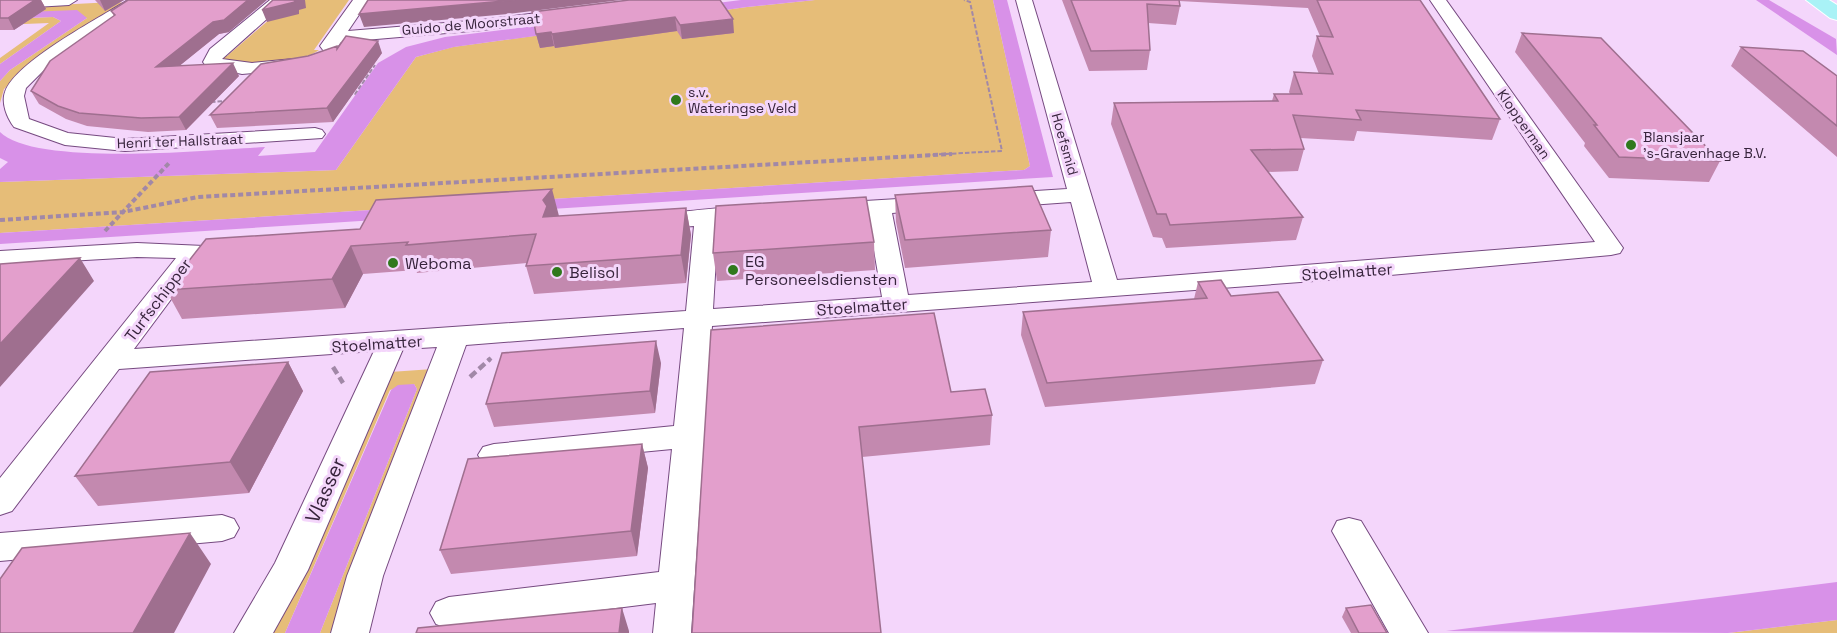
<svg xmlns="http://www.w3.org/2000/svg" width="1837" height="633" viewBox="0 0 1837 633" font-family="'Space Grotesk',sans-serif">
<style>
.green{fill:#e6bd78}
.water{fill:#d891e8}
.lines{fill:none;stroke-linecap:round;stroke-linejoin:round}
.minor-casing{stroke:#764a80;stroke-width:2}
.major-casing{stroke:#fff;stroke-width:2}
.path-far2{stroke:#a188a7;stroke-width:2;stroke-dasharray:4.5 2;stroke-linecap:butt}
.path-far1{stroke:#a188a7;stroke-width:4;stroke-dasharray:5 3;stroke-linecap:butt}
.path{stroke:#a188a7;stroke-width:4.5;stroke-dasharray:8 4;stroke-linecap:butt}
.minor{fill:#fff;fill-rule:evenodd}
.major{fill:#a9f2f6;fill-rule:evenodd}
.wall{fill:#c389af}
.shaded-wall{fill:#9f6f8f}
.building{fill:#e39fcc;stroke:#9f6f8f;stroke-width:1.5}
.poi-dot{fill:#30791d;stroke:#f4d6fb;stroke-width:2}
.labels{text-anchor:middle;dominant-baseline:central;stroke-width:6;stroke-linejoin:round;paint-order:stroke}
.far-street-label{font-size:14px;fill:#37243c;stroke:#f4d6fb}
.far-poi-label{font-size:14px;fill:#37243c;stroke:#f4d6fb;text-anchor:start}
.poi-label{font-size:16px;fill:#37243c;stroke:#f4d6fb;text-anchor:start}
.street-label{font-size:16px;fill:#37243c;stroke:#f4d6fb}
.near-street-label{font-size:20px;fill:#37243c;stroke:#f4d6fb}
</style>
<rect width="100%" height="100%" fill="#f4d6fb"/>
<!-- green -->
<path class="green" d="M292,0H349L314,50H319C297,66 245,65 219,59L220,56H227Z
M815,0H993L1030,166L1024,170L0,233V182L336,170L416,57L453,47L747,7Z
M113,2L127,3L28,67L4,89L0,103V81L10,70L87,18L0,13V8Z
M53,17L61,21L0,64V58L49,23L0,25V19Z
M433,369L336,633H320L417,389L414,384L390,390L285,633H268L390,372Z
M1837,620V633H1728Z"/>
<!-- water -->
<path class="water" d="M741,0H815L747,7L454,47L416,57L336,170L0,182V169L8,162L0,158V132C34,167 214,150 265,147L258,156L315,152L378,63L406,47L445,37Z
M993,0H1007L1053,177L0,244V233L1024,170L1030,166Z
M1756,0H1769L1836,39L1837,55Z
M77,10L87,18L10,70L0,81V64L61,21L53,17L0,19V13Z
M414,384L417,389L320,633H285L391,390L398,385Z
M1837,582V620L1728,633L1446,631Z"/>
<g class="lines">
<!-- minor casing -->
<g class="minor-casing">
<path id="minor" d="M0,0H77L69,5L0,9Z
M128,0H147L44,70L26,88L24,96L29,119L68,133L125,139L315,128L322,130L325,134L322,138L125,151L65,145L14,127C7,118 1,103 5,92C15,62 99,18 128,0Z
M270,0H288L222,59L252,63L293,59L299,61L302,65L299,69L242,74L206,66L203,62L210,49Z
M353,0H369L348,31L482,20L569,9L577,14L569,19L482,30L341,42L335,50H323L320,46Z
M1016,0H1032L1117,280L1595,242L1430,0H1446L1623,248L1620,253L1611,255L1368,277L712,326L691,633H653L656,603L449,629L436,624L430,613L436,602L449,597L659,572L672,449L494,466L483,463L478,455L483,447L494,444L674,426L684,328L466,345L383,576L369,633H331L347,576L437,347L403,349L308,570L273,633H234L275,563L374,351L119,369L12,511L0,515V478L176,258L137,257L0,265V251L137,243L204,246L207,251L134,349L686,311L694,226L652,229L644,227L640,222L644,217L652,215C681,213 734,203 760,210L764,215L760,220L718,224L713,309L882,297L868,215H824L820,210L824,205L832,203L931,197L939,199L943,204L939,209L892,213L908,295L1092,282L1071,202L1003,207L995,205L991,200L995,195L1003,193L1067,189Z
M222,515L234,519L239,528L234,537L222,541L0,561V533Z
M1349,518L1361,521L1428,633H1389L1332,531L1337,521Z"/>
</g>
<!-- major casing -->
<g class="major-casing">
<path id="major" d="M1806,0H1829L1837,5V20L1830,18Z"/>
</g>
<!-- path-far2 -->
<path class="path-far2" d="M348,94H355L375,65
M211,102L227,101
M926,155L1002,151L970,2L964,0"/>
<!-- path-far1 -->
<path class="path-far1" d="M0,220L123,212L198,197L952,154
M105,231L170,162
M488,361L491,358"/>
<!-- path -->
<path class="path" d="M333,367L343,383
M470,377L490,359"/>
<!-- minor -->
<use href="#minor" class="minor"/>
<!-- major -->
<use href="#major" class="major"/>
</g>
<!-- wall -->
<path class="wall" d="M0,0H41L46,9L14,30H0Z
M95,0H124L105,11Z
M629,0L734,33L682,39L677,31L555,48L554,46L540,48L536,34Z
M1062,0H1420L1500,119L1492,140L1357,131L1354,141L1300,138L1304,149L1298,171L1268,172L1303,217L1296,240L1166,248L1162,238L1153,237L1111,124L1114,103L1272,101L1274,94H1290L1289,92L1294,72L1319,74L1312,56L1317,36H1320L1308,8L1179,1L1180,6L1176,25L1148,23L1150,50L1147,70L1089,71Z
M111,11L229,32L219,34L179,66L239,76L186,130L148,132L87,126L66,119L39,104L31,91L114,16Z
M1522,33L1720,161L1709,182L1609,178L1584,146L1585,143L1515,52Z
M337,46L338,48L382,53L333,122L217,128L210,115L308,56Z
M1741,47L1837,76V157L1731,66Z
M895,195L1051,230L1048,257L905,268L896,222Z
M686,208L691,235L686,283L534,294L526,266L527,263L417,273L416,270L363,274L345,308L182,319L166,290L206,239Z
M874,242L875,270L717,281L713,253Z
M1198,282L1231,296L1323,360L1315,384L1045,407L1021,335L1023,312L1194,299Z
M934,313L951,392L992,415L990,445L862,457L692,633Z
M288,362L303,391L249,493L98,506L75,476Z
M661,363L655,413L494,427L486,404Z
M642,444L648,468L637,556L451,574L440,550Z
M1346,608L1387,633H1351L1342,617Z"/>
<!-- shaded-wall -->
<path class="shaded-wall" d="M35,0H41L46,9L14,30L8,18Z
M100,0H124L105,11Z
M248,0H267L229,32L219,34L162,80L156,67L213,22Z
M294,0H305L306,8L299,10V14L267,22L262,10Z
M515,0H621L508,14L364,27L359,14Z
M675,17L677,31L555,48L552,34Z
M733,19L734,33L682,39L680,25Z
M551,32L554,46L540,48L536,34Z
M378,41L382,53L333,122L327,108Z
M233,63L239,76L186,130L179,117Z
M552,189L559,216L552,225L543,217V200Z
M686,208L691,235L686,283L681,255Z
M351,246L363,274L345,308L332,279Z
M80,258L94,281L0,387V344Z
M656,341L661,363L655,413L650,391Z
M288,362L303,391L249,493L230,462Z
M642,444L648,468L637,556L631,531Z
M190,533L211,564L174,633H133Z
M622,608L629,631V633H619Z"/>
<!-- building -->
<path class="building" d="M0,0H35L8,18H0Z
M128,0H248L224,20L213,22L156,67L233,63L179,117L141,118L79,113L58,106L31,91L50,61L115,15L111,11Z
M273,0H294L295,2L262,10Z
M368,0H515L359,14Z
M629,0H720L733,19L680,25L675,17L552,34L551,32L536,34L532,12Z
M1071,0H1179L1180,6L1147,4L1150,50L1091,51Z
M1317,0H1420L1500,119L1356,110L1361,120L1293,115L1304,149L1251,150L1303,217L1170,225L1166,214H1157L1114,103L1278,101L1274,94H1302L1294,72L1333,74L1317,36L1333,37Z
M1522,33L1601,38L1720,161L1619,157L1594,125H1597Z
M346,36L378,41L327,108L210,115L261,64L308,56L337,46V49Z
M1741,47L1803,51L1837,76V126Z
M1032,186L1051,230L905,240L895,195Z
M552,189L543,200L547,206L543,217L686,208L681,255L526,266L536,234L406,245L408,242L351,246L332,279L166,290L206,239L360,229L376,200Z
M866,197L874,242L713,253L716,206Z
M80,258L0,344V264Z
M1221,280L1231,296L1278,292L1323,360L1047,383L1023,312L1207,298L1198,282Z
M934,313L951,392L985,389L992,415L859,427L881,633H692L711,330Z
M656,341L650,391L486,404L502,353Z
M288,362L230,462L75,476L150,372Z
M642,444L631,531L440,550L468,459Z
M190,533L133,633H0V579L22,548Z
M1371,605L1387,633H1359L1346,608Z
M622,608L619,633H416L418,628Z"/>
<!-- markers -->
<g class="poi-dot">
<circle cx="676" cy="100" r="6"/>
<circle cx="1631" cy="145" r="6"/>
<circle cx="393" cy="263" r="6"/>
<circle cx="733" cy="270" r="6"/>
<circle cx="557" cy="272" r="6"/>
</g>
<g class="labels">
<!-- far-street labels -->
<g class="far-street-label">
<text transform="translate(471 24) rotate(-5)">Guido de Moorstraat</text>
<text transform="translate(1524 124) rotate(55)">Klopperman</text>
<text transform="translate(180 141) rotate(-2)">Henri ter Hallstraat</text>
<text transform="translate(1065 144) rotate(74)">Hoefsmid</text>
</g>
<!-- far-poi labels -->
<g class="far-poi-label">
<text x="688" y="92">s.v.<tspan x="688" dy="16">Wateringse Veld</tspan></text>
<text x="1643" y="137">Blansjaar<tspan x="1643" dy="16">'s-Gravenhage B.V.</tspan></text>
</g>
<!-- poi labels -->
<g class="poi-label">
<text x="745" y="261">EG<tspan x="745" dy="18">Personeelsdiensten</tspan></text>
<text x="405" y="263">Weboma</text>
<text x="569" y="272">Belisol</text>
</g>
<!-- street labels -->
<g class="street-label">
<text transform="translate(1347 272) rotate(-4)">Stoelmatter</text>
<text transform="translate(158 300) rotate(-53)">Turfschipper</text>
<text transform="translate(862 307) rotate(-4)">Stoelmatter</text>
<text transform="translate(377 344) rotate(-4)">Stoelmatter</text>
</g>
<!-- near-street labels -->
<g class="near-street-label">
<text transform="translate(325 490) rotate(-66)">Vlasser</text>
</g>
</g>
</svg>
